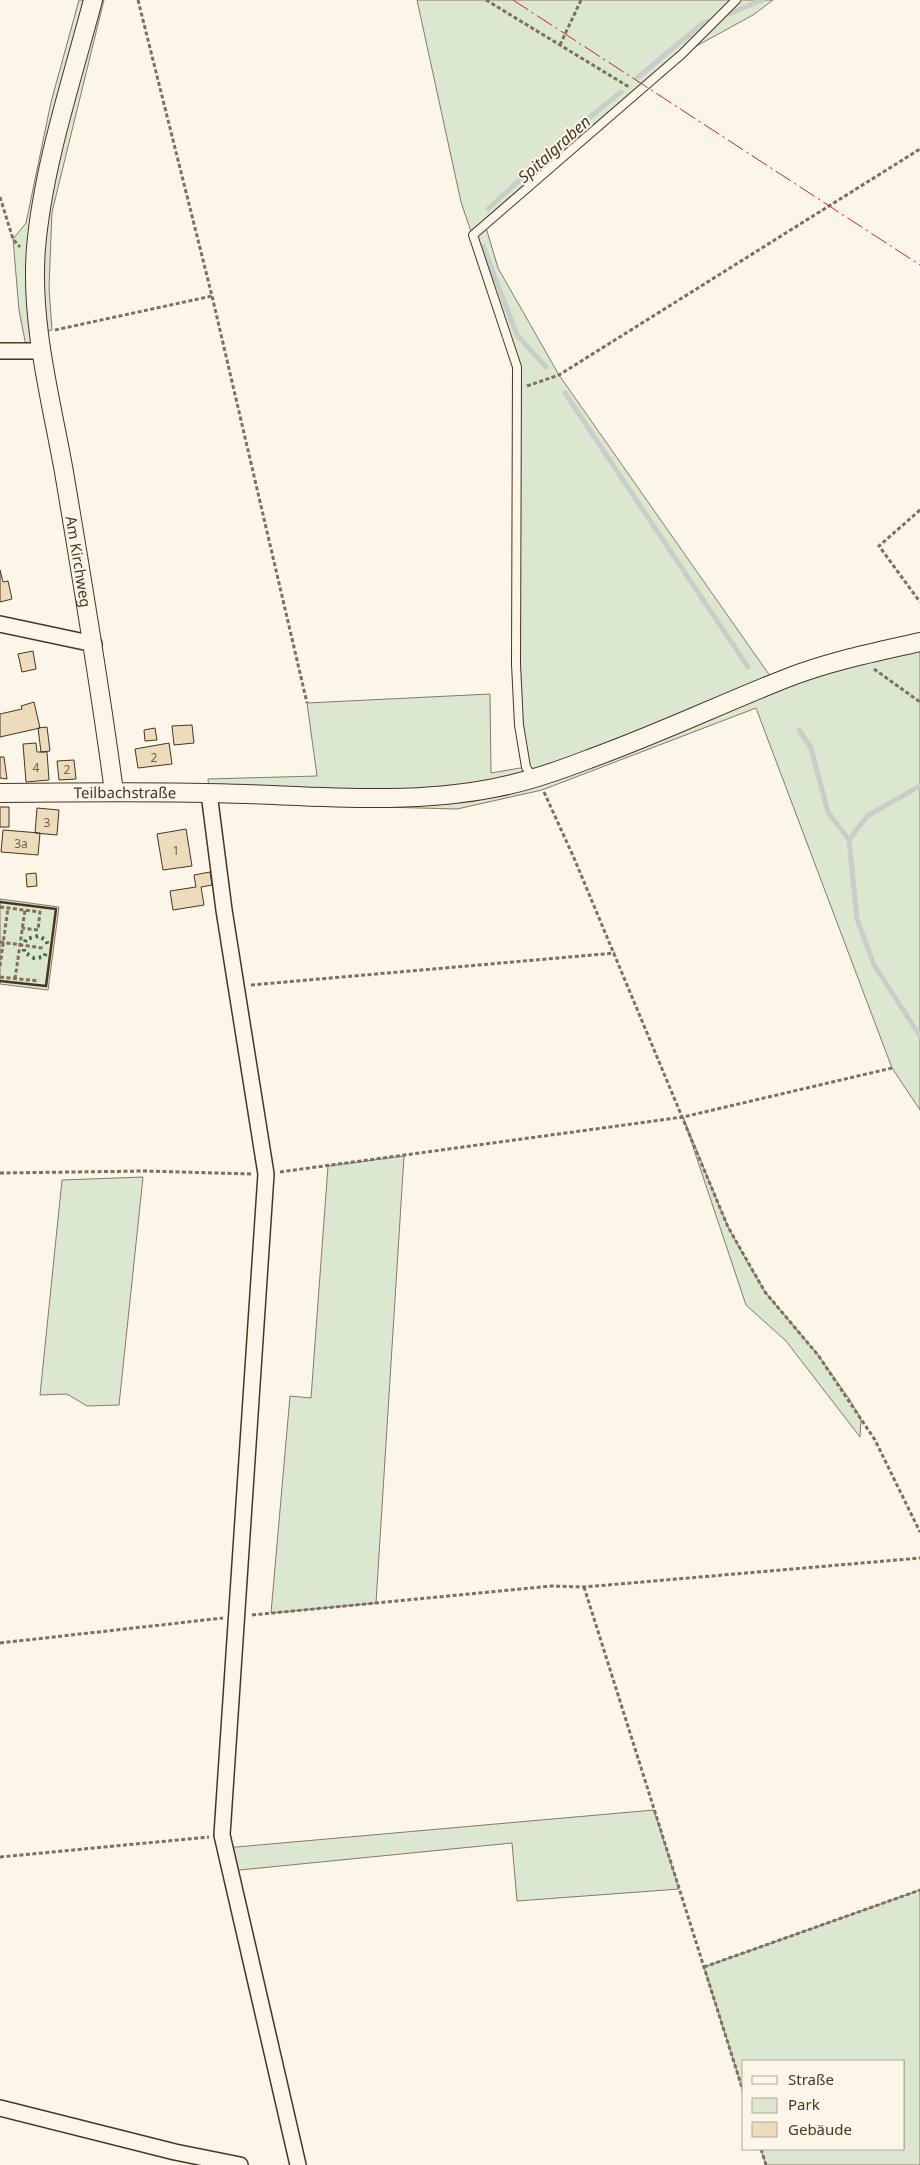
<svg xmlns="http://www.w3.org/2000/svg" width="920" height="2165" viewBox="0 0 920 2165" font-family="'Noto Sans',sans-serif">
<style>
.green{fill:#dce7d0;stroke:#887966}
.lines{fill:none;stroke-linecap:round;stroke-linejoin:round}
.stream{stroke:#c9cecd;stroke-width:5}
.building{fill:#ecdcbc;stroke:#4a3520}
.service-casing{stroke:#4a3520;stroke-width:10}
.minor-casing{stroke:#4a3520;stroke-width:18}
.tertiary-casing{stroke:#4a3520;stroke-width:20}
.path{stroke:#7f6f5c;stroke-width:3;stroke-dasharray:4 2.5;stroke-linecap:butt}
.service{stroke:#fbf6e9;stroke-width:8}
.minor{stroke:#fbf6e9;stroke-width:15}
.tertiary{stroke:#fbf6e9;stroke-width:18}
.hedge{stroke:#436837;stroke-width:4;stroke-dasharray:2.5 4;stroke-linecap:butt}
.wall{stroke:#4a3520;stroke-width:2.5}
.power{stroke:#c62828;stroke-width:1;stroke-dasharray:18 4 2.5 4;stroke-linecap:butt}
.labels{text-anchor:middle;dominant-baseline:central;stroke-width:4;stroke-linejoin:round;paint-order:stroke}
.number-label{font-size:12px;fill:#725f47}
.street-label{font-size:15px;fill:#4a3520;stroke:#fbf6e9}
.water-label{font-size:16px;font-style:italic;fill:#4a3520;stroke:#fbf6e9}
</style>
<rect width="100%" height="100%" fill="#fbf6e9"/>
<!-- green -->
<path class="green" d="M79,0H104L52,212L49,288L52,330L40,333L27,351L19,310L13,239L26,223L51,102Z
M417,0H773L753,15L682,54L485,224L498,268L559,375L775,683L920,642V1110L892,1068L756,708L542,790L457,809L382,807L295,797L209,793L208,779L317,776L307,703L490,694L491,773L526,767L519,725L517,367L461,202Z
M0,899L59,907L48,990L0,984Z
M683,1117L728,1227L745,1258L765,1292L818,1355L850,1400L861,1419L860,1437L786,1341L746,1305Z
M404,1156L376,1603L271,1613L290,1396L311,1398L328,1166Z
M143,1177L119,1405L87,1406L67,1394L40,1395L62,1180Z
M654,1810L679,1889L517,1901L512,1843L230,1871L225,1848Z
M920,1890V2165H766L761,2149H904V2061H744V2094L704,1967Z"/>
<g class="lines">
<!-- stream -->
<path class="stream" d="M729,14L762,0
M637,78L702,24L708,21
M488,209L574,130L621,92
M483,246L517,335L546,367
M565,393L748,667
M799,730L811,748L828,812L849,840L857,919L874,965L920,1036
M849,840L867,816L920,786"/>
</g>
<!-- building -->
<path class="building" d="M0,570L3,582L8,581L12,599L0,602Z
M33,651L36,669L22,672L18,654Z
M34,702L40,728L0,737V714L22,709L21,706Z
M192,725L194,743L174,745L172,726Z
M47,727L50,751L41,752L38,728Z
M155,728L157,740L145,741L144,730Z
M36,743L37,752H47L49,780L26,782L23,744Z
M169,743L172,764L138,768L135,749Z
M0,757H4L7,779L0,778Z
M74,760L76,779L59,780L57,761Z
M0,807H9V827H0Z
M37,808L59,810L57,835L35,833Z
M186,829L192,866L163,870L157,834Z
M3,830L40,833L38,855L1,852Z
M210,872L212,885L201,887L204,905L173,910L170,891L196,887L194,875Z
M36,873L37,886L27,887L26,874Z"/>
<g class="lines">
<!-- service casing -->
<g class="service-casing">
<path id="service" d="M533,778L526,767L519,725L516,664L517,367L473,235L682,54L736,0"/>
</g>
<!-- minor casing -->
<g class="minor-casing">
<path id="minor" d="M0,351H42
M0,624L94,644
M209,793L224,910L266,1174L222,1835L298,2165
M0,2108L175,2152L240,2165"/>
</g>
<!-- tertiary casing -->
<g class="tertiary-casing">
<g id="tertiary">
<path id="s1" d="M93,0C72,80 43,166 36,248C30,323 51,399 64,472C82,579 100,685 114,792"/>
<path id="s2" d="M0,793C82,792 165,791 247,794C328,797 414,804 494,788C527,782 558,771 589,759C656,735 721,704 787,678C830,661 876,652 920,642"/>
</g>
</g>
<!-- path -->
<path class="path" d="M138,0L212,296L307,703
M486,0L629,87
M560,45L581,0
M0,197L13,239L20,247
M55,330L212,296
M527,386L559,375L920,149
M920,510L879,546L920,602
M874,669L920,702
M544,792L574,858L728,1227L765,1292L818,1355L875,1440L920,1532
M0,907L40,912L38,930L22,928
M0,942L43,948
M0,966L8,908
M0,977L39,981
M15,979L25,910
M251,985L615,953
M280,1172L683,1117L892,1068
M0,1173L144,1171L252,1174
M584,1587L744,2094
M252,1615L552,1586L584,1587L920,1558
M0,1643L223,1618
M0,1857L209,1837
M704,1967L920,1890
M761,2149L766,2165"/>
<!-- service -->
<use href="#service" class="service"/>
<!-- minor -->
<use href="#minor" class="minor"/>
<!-- tertiary -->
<use href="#tertiary" class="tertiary"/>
<!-- hedge -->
<path class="hedge" d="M25,942L26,939L38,936L46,940L48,945
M24,949V952L34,958L44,957L46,953"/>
<!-- wall -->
<path class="wall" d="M0,902L56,909L46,986L0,981"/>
<!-- power -->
<path class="power" d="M513,0L920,265"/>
</g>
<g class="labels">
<!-- number labels -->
<g class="number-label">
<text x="154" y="757">2</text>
<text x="36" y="767">4</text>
<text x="67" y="769">2</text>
<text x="47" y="822">3</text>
<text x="21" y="843">3a</text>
<text x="176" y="850">1</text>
</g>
<!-- street labels -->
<g class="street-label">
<text stroke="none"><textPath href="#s1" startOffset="572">Am Kirchweg</textPath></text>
<text stroke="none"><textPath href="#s2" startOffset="125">Teilbachstraße</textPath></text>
</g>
<!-- water labels -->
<g class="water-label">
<text transform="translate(554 149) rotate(-42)">Spitalgraben</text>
</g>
</g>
<!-- legend -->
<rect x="742" y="2060" width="162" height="90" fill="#fbf6e9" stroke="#b4a999"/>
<rect x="752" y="2076" width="25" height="8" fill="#fbf6e9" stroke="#b4a999"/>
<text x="788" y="2085" font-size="15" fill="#4a3520">Straße</text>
<rect x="752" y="2098" width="25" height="15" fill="#dce7d0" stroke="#b4a999"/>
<text x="788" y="2110" font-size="15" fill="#4a3520">Park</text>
<rect x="752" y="2122" width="25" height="15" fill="#ecdcbc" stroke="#b4a999"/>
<text x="788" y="2135" font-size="15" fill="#4a3520">Gebäude</text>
</svg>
